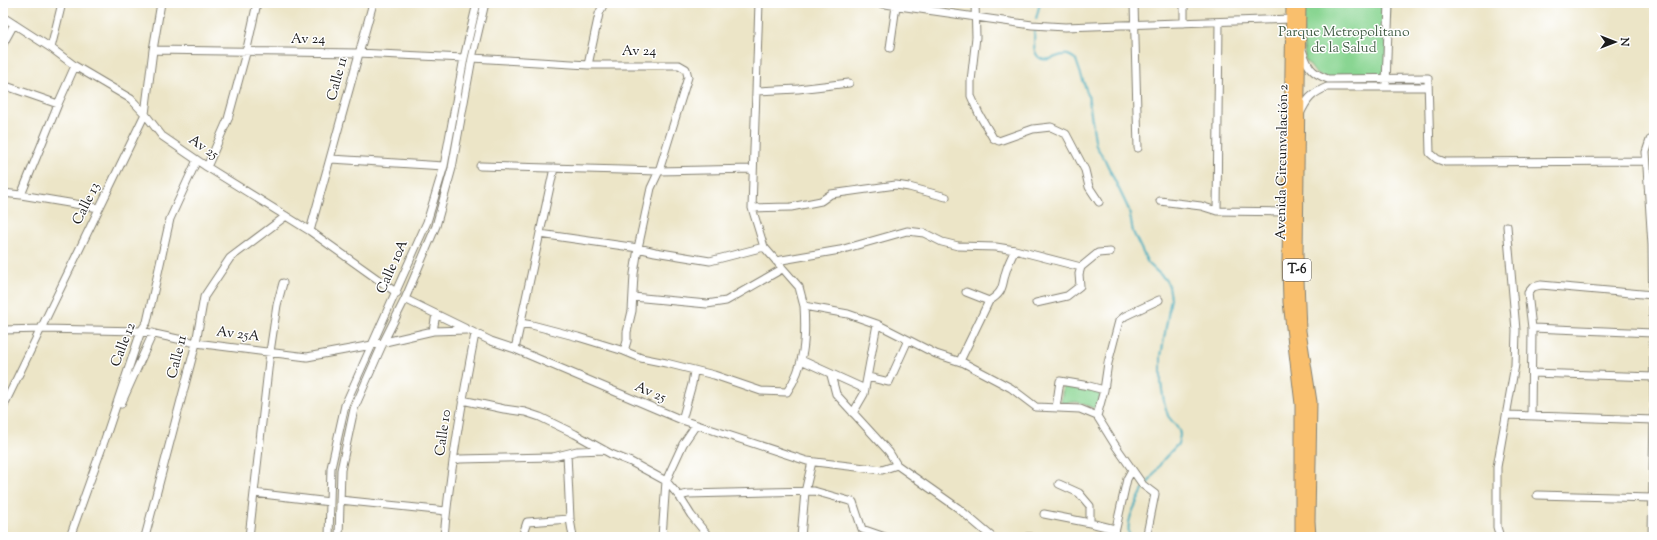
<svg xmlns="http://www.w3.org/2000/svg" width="1657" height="540" viewBox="0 0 1657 540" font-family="'Sorts Mill Goudy',serif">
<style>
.green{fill:#89d592;stroke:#527857}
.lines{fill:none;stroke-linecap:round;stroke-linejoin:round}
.stream{stroke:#3daabc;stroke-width:2}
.street-casing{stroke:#848072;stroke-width:9}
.primary-casing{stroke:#848072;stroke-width:13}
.street{stroke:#fff;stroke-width:7}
.primary{stroke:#f9bf6d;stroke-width:11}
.labels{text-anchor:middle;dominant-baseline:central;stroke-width:3;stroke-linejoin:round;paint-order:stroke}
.shield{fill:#fff;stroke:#606060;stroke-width:1}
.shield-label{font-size:13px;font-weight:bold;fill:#1c1c1c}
.park-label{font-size:14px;fill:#425d45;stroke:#fff}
.street-label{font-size:14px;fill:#1c1c1c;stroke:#fff}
</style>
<rect width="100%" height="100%" fill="#fff"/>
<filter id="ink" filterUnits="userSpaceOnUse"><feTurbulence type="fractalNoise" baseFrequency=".025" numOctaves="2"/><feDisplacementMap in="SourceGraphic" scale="8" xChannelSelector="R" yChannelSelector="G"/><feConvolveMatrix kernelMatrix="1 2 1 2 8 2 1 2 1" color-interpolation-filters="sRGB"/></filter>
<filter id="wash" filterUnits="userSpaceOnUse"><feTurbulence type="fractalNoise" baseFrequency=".012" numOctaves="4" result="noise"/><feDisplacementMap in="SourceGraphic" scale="16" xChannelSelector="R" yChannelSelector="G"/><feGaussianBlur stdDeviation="0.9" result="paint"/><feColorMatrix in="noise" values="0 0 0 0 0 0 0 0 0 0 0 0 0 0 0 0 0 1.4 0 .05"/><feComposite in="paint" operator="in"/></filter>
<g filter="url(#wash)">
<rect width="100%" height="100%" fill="#ece5c7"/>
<!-- green -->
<path class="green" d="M1300,3H1389L1386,79H1328L1316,74L1305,59Z
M1063,385L1101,392L1096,409L1077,402L1061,403Z"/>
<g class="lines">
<!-- stream -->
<path class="stream" d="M1036,19L1040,3
M1035,28C1034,40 1030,63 1050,59C1056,58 1061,53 1068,55C1071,56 1074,58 1076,60L1088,95L1096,146L1105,160L1129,210L1133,232L1148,263L1165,279L1169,286L1171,298L1161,356V383L1164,402L1168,416L1179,430L1180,435L1178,444L1163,460L1148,483
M1130,537C1124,521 1137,503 1144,488"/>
</g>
</g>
<g filter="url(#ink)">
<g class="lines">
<!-- street casing -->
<g class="street-casing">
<path id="street" d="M759,3L752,208L764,247L799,287L804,306L848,314L877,324L936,354L964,363L1011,388L1036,407L1080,409L1097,416
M878,3L1032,25L1065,27L1291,19
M975,3L976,37L971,81V96L979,114L993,138L999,141L1033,129L1051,127L1066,134L1085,170L1089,187L1099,202
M1134,3L1138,148
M1184,3V23
M3,17L51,48L75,66L131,99L145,114L162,136L207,167L310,231L397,293
M1219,22L1217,211L1289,212
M3,44L14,24
M51,48L62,3
M890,48L896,6
M153,50L358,53L464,58
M1302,50C1308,67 1311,73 1328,79L1428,78L1430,153L1437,159L1445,162L1646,161
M472,58L588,65H679L686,69L688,77L659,171L651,188L638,248L634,274L632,311L627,332V341L624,351
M588,65L599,14L604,3
M1386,83L1389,3
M3,85L58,104L21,195
M756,91L798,89L849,83
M58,104L75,66
M1300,114C1307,99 1311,94 1327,87H1428
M1654,138L1650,140L1646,152L1652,245L1654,402
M331,159L444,166
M480,166L659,171L753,169
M207,167L228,119L246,53L257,3
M3,193L21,195L99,208
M1160,201L1201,206L1217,211
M752,208L791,207L821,201L831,194L896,185L909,187L946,197
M310,231L373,3
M540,234L638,248L655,252L710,261L764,247
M776,261L840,250L907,231L924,233L942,242L958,246L996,247L1015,250L1081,267
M633,297L707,304L726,301L782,269
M405,299L491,341L515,349L682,420L807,461L882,470L897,465
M989,301C1006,291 1001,284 1007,268C1009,262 1012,256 1015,250
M1036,303L1067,296L1080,286L1079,274L1081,267L1098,253L1110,252
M520,323L532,325L578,337L624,351L641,358L666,363L714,375L761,391L787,392C805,366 806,337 804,306
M1532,328L1653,333
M3,330L42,329L141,331L196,343L307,357L372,345L433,331L466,330
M433,331L436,314
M515,349L554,168
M801,360L865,389
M960,361L989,301L966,292
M1532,373L1654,377
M831,375L836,394L889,452L897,465L958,508L992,537
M868,377L889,382L908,340
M462,400L504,409L525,412L540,417L575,434L611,454L631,462L666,481L679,496L691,515L709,537
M121,404L153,333
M3,407L145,114L153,50L161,3
M1056,408L1060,381L1089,386L1104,390
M853,413L864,394L877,324
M1507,415L1654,420
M1531,416L1532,328L1528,293L1533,287L1541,285L1653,295
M682,420L692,384L694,371
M567,454L570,519L573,537
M453,461L460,459L553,457L577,451L604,450
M1059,484L1079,493L1090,506V523L1115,529
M254,493L330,502
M1537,495L1652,498
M679,496L688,494L814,491L853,502L862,529L885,537
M340,500L446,511
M1044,514L1090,523
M70,537L105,439L141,331L147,322L170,219L197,160
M145,537L196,343L204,297L230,258L286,216
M249,537L270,352L277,305L283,283
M329,537L331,468L345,405L427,222L444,166L464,58L477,3
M339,537L341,470L354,409L383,343L405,299L436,226L452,168L472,58L485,3
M444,537C450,469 462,401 475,334
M522,537L527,522L570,519
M662,537L666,481L683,444L696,425
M801,537L805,492L812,462
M1027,537H1031
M1114,537L1127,479L1132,470
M1149,537L1147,534L1155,494L1143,485L1115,445L1097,416L1104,390L1108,363L1119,321L1125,316L1159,300
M1500,537L1497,527V467L1515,365L1516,330L1507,226
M1652,537L1654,410"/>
</g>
<!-- primary casing -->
<g class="primary-casing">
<path id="primary" d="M1292,3L1288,262L1289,302L1301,404V537
M1300,3L1297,254L1300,331L1311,402L1309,521L1310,537"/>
</g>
<!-- street -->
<use href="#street" class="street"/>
<!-- primary -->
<use href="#primary" class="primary"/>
</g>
</g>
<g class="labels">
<!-- shield labels -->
<rect class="shield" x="1283" y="259" width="28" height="22" rx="3"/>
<g class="shield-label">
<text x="1297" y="270">T-6</text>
</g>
<!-- park labels -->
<g class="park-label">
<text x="1344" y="33">Parque Metropolitano<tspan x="1344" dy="16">de la Salud</tspan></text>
</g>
<!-- street labels -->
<g class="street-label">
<text x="308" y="40">Av 24</text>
<text x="639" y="52">Av 24</text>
<text transform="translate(338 79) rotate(-75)">Calle 11</text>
<text transform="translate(203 148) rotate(34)">Av 25</text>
<text transform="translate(1283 162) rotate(-89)">Avenida Circunvalación 2</text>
<text transform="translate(87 204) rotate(-64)">Calle 13</text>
<text transform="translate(393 267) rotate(-66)">Calle 10A</text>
<text transform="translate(238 335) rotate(7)">Av 25A</text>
<text transform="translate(124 345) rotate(-69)">Calle 12</text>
<text transform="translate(178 357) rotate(-76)">Calle 11</text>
<text transform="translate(650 393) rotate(23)">Av 25</text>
<text transform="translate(444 433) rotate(-82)">Calle 10</text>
</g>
</g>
<!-- margin -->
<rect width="1657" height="540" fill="none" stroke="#fff" stroke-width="16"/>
<!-- north arrow -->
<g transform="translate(1615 42) rotate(90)" stroke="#ffffff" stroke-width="3" paint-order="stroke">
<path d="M0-3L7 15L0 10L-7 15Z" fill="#1c1c1c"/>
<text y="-6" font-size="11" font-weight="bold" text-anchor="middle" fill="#1c1c1c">N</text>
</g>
</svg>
